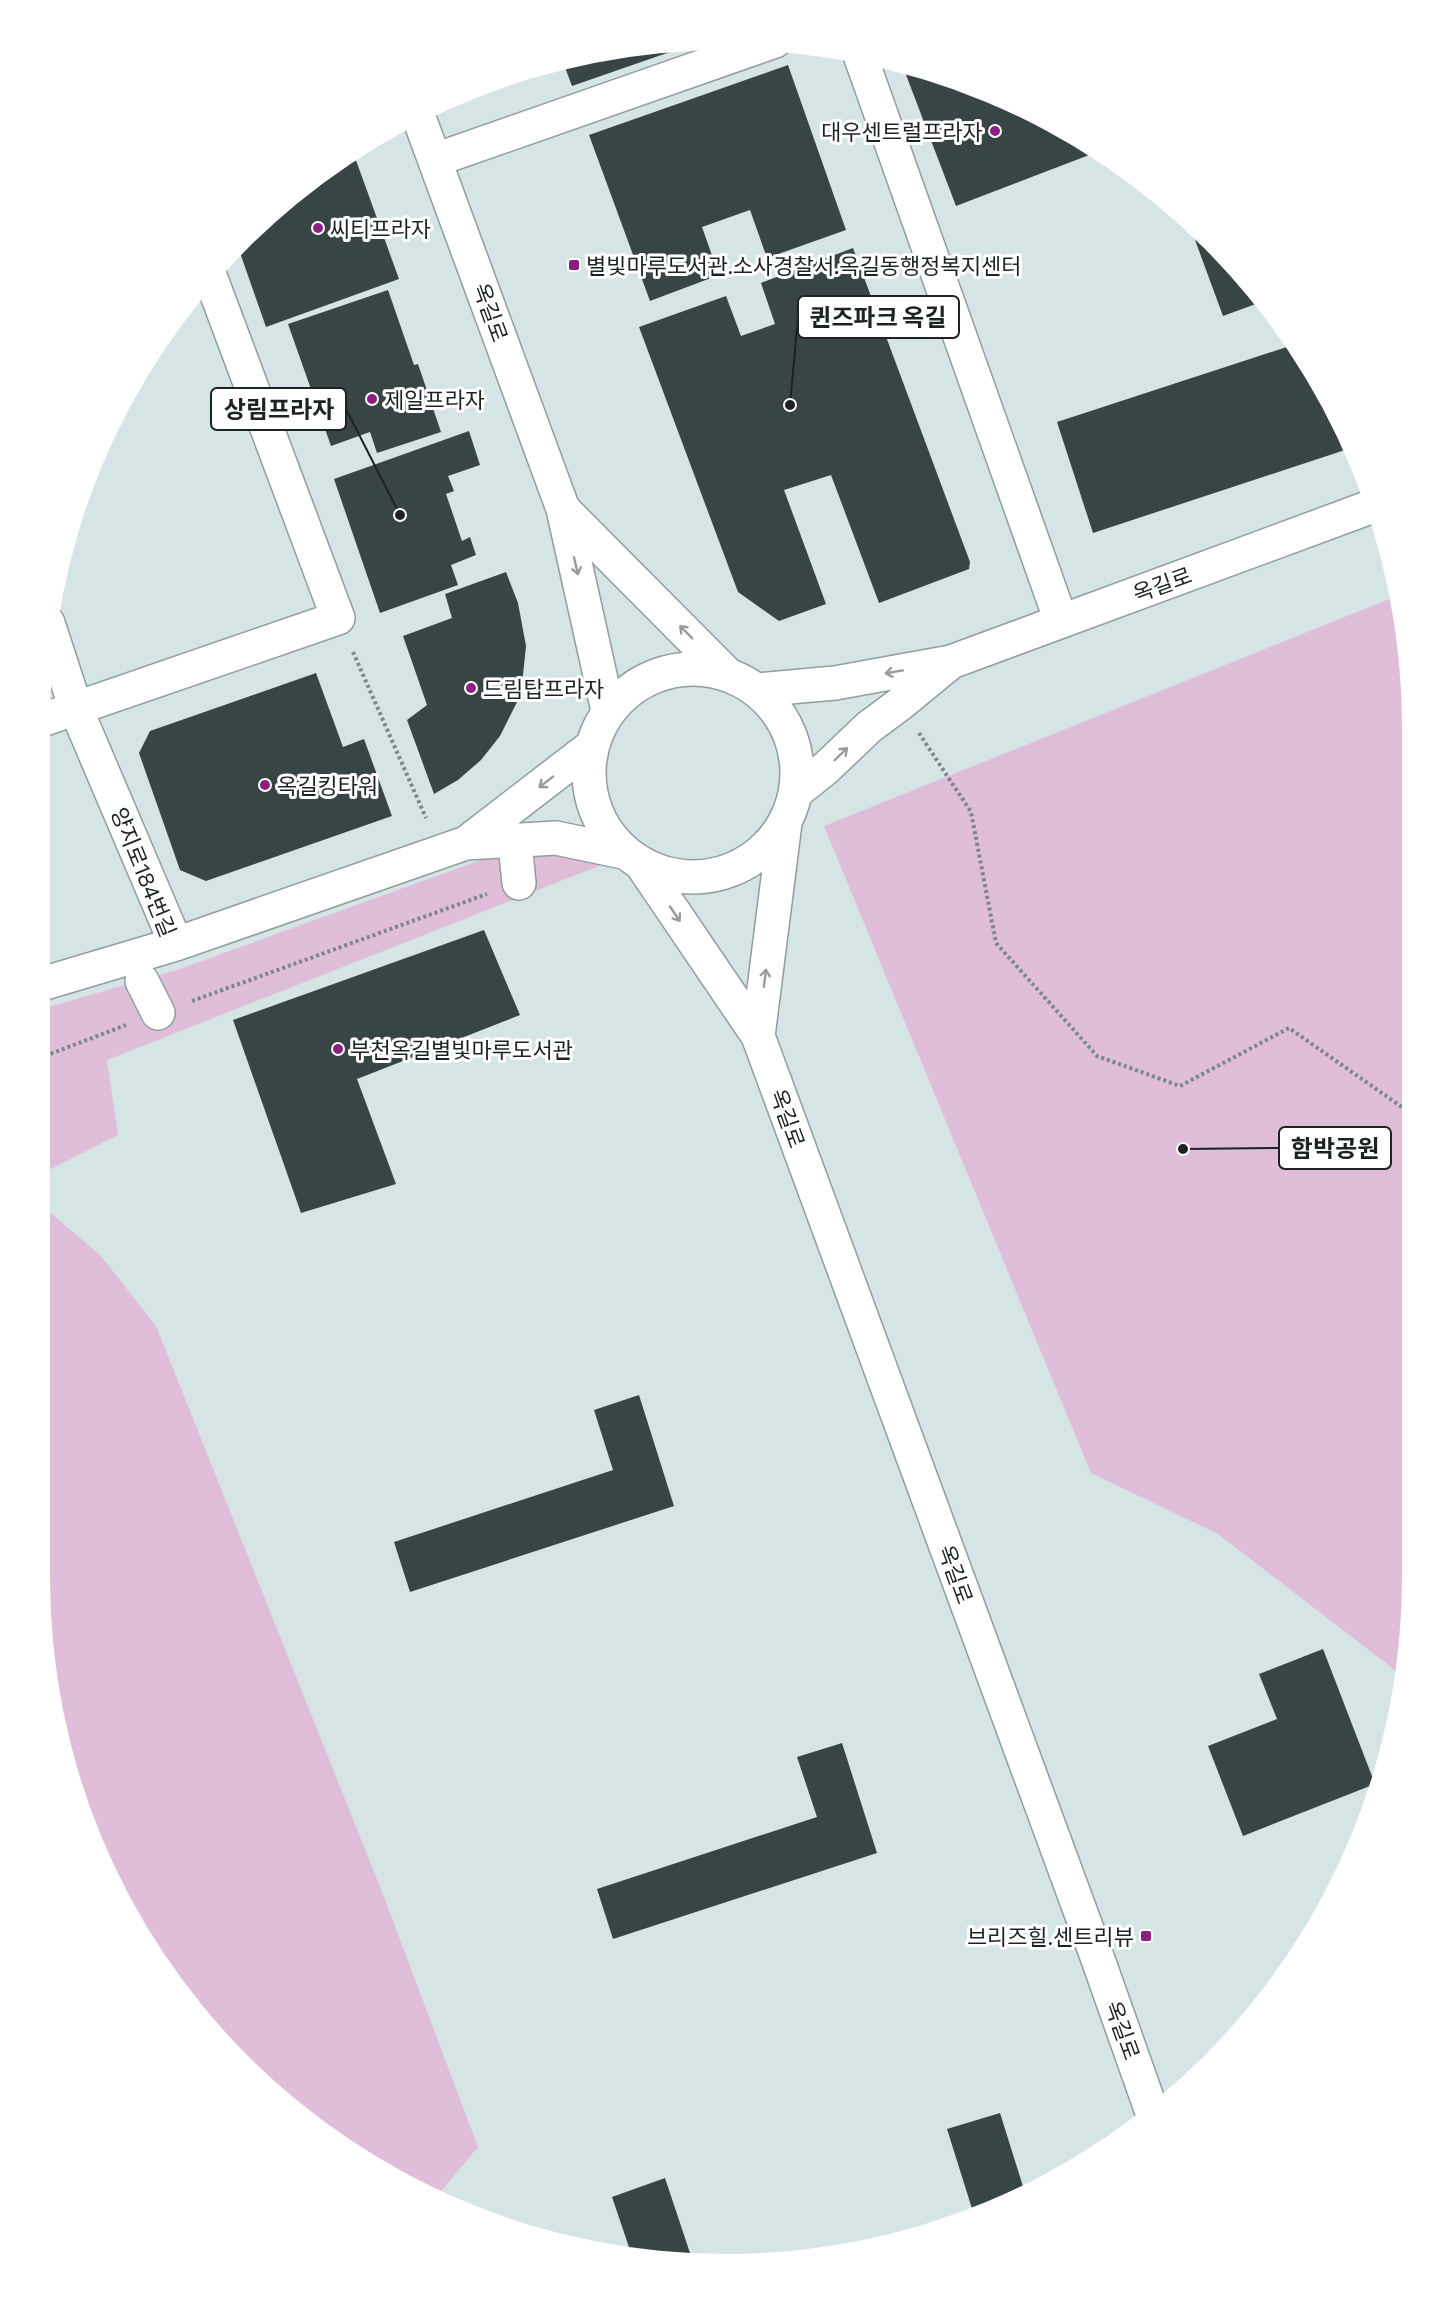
<svg xmlns="http://www.w3.org/2000/svg" width="1451" height="2304" viewBox="0 0 1451 2304" font-family="Commissioner,'Noto Sans KR',sans-serif">
<style>
.green{fill:#e0bdd9}
.building{fill:#394545}
.lines{fill:none;stroke-linecap:round;stroke-linejoin:round}
.minor-casing{stroke:#909e9d;stroke-width:36}
.path{stroke:#7c8787;stroke-width:4;stroke-dasharray:3 3;stroke-linecap:butt}
.minor{stroke:#fff;stroke-width:33}
.oneway{stroke:#999c9c}
.poi-dot{fill:#8e1f82;stroke:#fff;stroke-width:2}
.labels{text-anchor:middle;dominant-baseline:central;stroke-width:6;stroke-linejoin:round;paint-order:stroke}
.poi-label{font-size:22px;fill:#1d2323;stroke:#fff;text-anchor:start}
.street-label{font-size:22px;fill:#1d2323;stroke:#fff}
.leader{fill:none;stroke:#1d2323;stroke-width:2}
.callout-dot{fill:#1d2323;stroke:#fff;stroke-width:2}
.callout{fill:#fff;stroke:#1d2323;stroke-width:2}
.callout-label{font-size:24px;text-anchor:middle;font-weight:bold;fill:#1d2323}
</style>
<rect width="100%" height="100%" fill="#d5e4e4"/>
<!-- green -->
<path class="green" d="M1397,596L1411,680L1406,1668L1404,1677L1218,1534L1091,1473L824,826Z
M552,847L601,865L107,1060L118,1135L45,1172V1008L177,970L489,857Z
M45,1208L101,1256L156,1326L384,1897L478,2147L436,2197L383,2173L308,2123L240,2064L155,1960L75,1799L45,1668Z"/>
<!-- building -->
<path class="building" d="M693,44L572,86L563,62L636,45Z
M788,65L846,230L767,258L750,210L702,227L719,275L650,301L589,135Z
M909,65L1029,110L1097,152L956,206L903,67Z
M353,152L399,279L266,327L238,247L273,209Z
M1191,229L1221,258L1264,301L1223,316Z
M853,248L970,562L969,569L879,603L831,475L784,490L826,604L779,621L738,592L639,327L726,296L741,336L775,324L761,283Z
M388,290L414,365L418,364L441,432L377,453L370,432L331,446L288,324Z
M1293,345L1341,422L1351,448L1093,533L1057,422Z
M469,431L480,465L448,476L454,491L446,494L462,541L470,537L476,555L451,565L458,585L380,613L334,479Z
M506,572L518,603L526,646L523,675L517,702L500,736L481,760L458,780L434,794L407,720L427,705L403,636L452,618L445,594Z
M316,673L343,747L364,739L392,816L206,881L180,870L139,753L150,731Z
M484,930L520,1015L357,1079L396,1184L301,1213L233,1020Z
M639,1395L674,1506L410,1592L394,1542L613,1470L594,1410Z
M1323,1649L1375,1784L1243,1836L1208,1746L1277,1719L1259,1674Z
M842,1743L877,1853L613,1939L597,1889L817,1817L797,1757Z
M1000,2113L1026,2196L974,2215L947,2129Z
M665,2178L693,2262L632,2256L612,2197Z"/>
<g class="lines">
<!-- minor casing -->
<g class="minor-casing">
<path id="minor" d="M860,55L1061,621
M418,115L563,509L608,711
M435,160L775,41
M563,509L727,674
M48,623L76,709L176,944
M589 773a104 104 0 1 1 208 0a104 104 0 1 1-208 0Z
M757,690L835,683L951,662L1373,506
M45,719L338,618L210,276
M796,792L826,768L869,727L900,704L950,663
M466,843L592,746
M516,853L519,883
M642,865L758,1036L1095,1951L1152,2112
M142,981L158,1013
M45,983L176,944L466,843L556,838L623,852
M758,1036L785,823"/>
</g>
<!-- path -->
<path class="path" d="M353,652L426,818
M919,733L971,812L996,943L1097,1056L1180,1086L1289,1028L1409,1112
M192,1001L487,894
M45,1056L126,1025"/>
<!-- minor -->
<use href="#minor" class="minor"/>
</g>
<!-- one-way arrows -->
<defs><path id="oneway-shaft" d="M-6 0H5M1.5-3L5.5 0L1.5 3" fill="none" stroke-width="1.6" stroke-linecap="round" stroke-linejoin="round" transform="scale(1.5)"/></defs>
<g class="oneway">
<use href="#oneway-shaft" transform="translate(576 566) rotate(77)"/>
<use href="#oneway-shaft" transform="translate(686 632) rotate(-135)"/>
<use href="#oneway-shaft" transform="translate(894 672) rotate(170)"/>
<use href="#oneway-shaft" transform="translate(841 754) rotate(-44)"/>
<use href="#oneway-shaft" transform="translate(546 782) rotate(142)"/>
<use href="#oneway-shaft" transform="translate(675 914) rotate(56)"/>
<use href="#oneway-shaft" transform="translate(765 978) rotate(-83)"/>
</g>
<!-- markers -->
<g class="poi-dot">
<circle cx="995" cy="131" r="6"/>
<circle cx="318" cy="228" r="6"/>
<rect x="568" y="259" width="12" height="12" rx="3"/>
<circle cx="372" cy="399" r="6"/>
<circle cx="471" cy="688" r="6"/>
<circle cx="265" cy="785" r="6"/>
<circle cx="338" cy="1049" r="6"/>
<rect x="1140" y="1930" width="12" height="12" rx="3"/>
</g>
<g class="labels">
<!-- poi labels -->
<g class="poi-label">
<text x="983" y="131" text-anchor="end">대우센트럴프라자</text>
<text x="330" y="228">씨티프라자</text>
<text x="586" y="265">별빛마루도서관.소사경찰서.옥길동행정복지센터</text>
<text x="384" y="399">제일프라자</text>
<text x="483" y="688">드림탑프라자</text>
<text x="277" y="785">옥길킹타워</text>
<text x="350" y="1049">부천옥길별빛마루도서관</text>
<text x="1134" y="1936" text-anchor="end">브리즈힐.센트리뷰</text>
</g>
<!-- street labels -->
<g class="street-label">
<text transform="translate(491 312) rotate(70)">옥길로</text>
<text transform="translate(1162 584) rotate(-20)">옥길로</text>
<text transform="translate(144 872) rotate(68)">양지로184번길</text>
<text transform="translate(788 1118) rotate(70)">옥길로</text>
<text transform="translate(956 1574) rotate(70)">옥길로</text>
<text transform="translate(1123 2030) rotate(70)">옥길로</text>
</g>
</g>
<!-- crop -->
<path d="M0 0H1451V2304H0ZM726 50H726A676 676 0 0 1 1402 726V1578A676 676 0 0 1 726 2254H726A676 676 0 0 1 50 1578V726A676 676 0 0 1 726 50Z" fill="#fff" fill-rule="evenodd"/>
<!-- callouts -->
<path class="leader" d="M790 405L798 317M400 515L346 409M1183 1149L1279 1148"/>
<g class="callout-dot">
<circle cx="790" cy="405" r="6"/>
<circle cx="400" cy="515" r="6"/>
<circle cx="1183" cy="1149" r="6"/>
</g>
<g class="callout">
<rect x="798" y="296" width="161" height="42" rx="6"/>
<rect x="211" y="388" width="135" height="42" rx="6"/>
<rect x="1279" y="1127" width="112" height="42" rx="6"/>
</g>
<g class="callout-label">
<text x="878" y="326">퀸즈파크 옥길</text>
<text x="279" y="418">상림프라자</text>
<text x="1335" y="1157">함박공원</text>
</g>
</svg>
